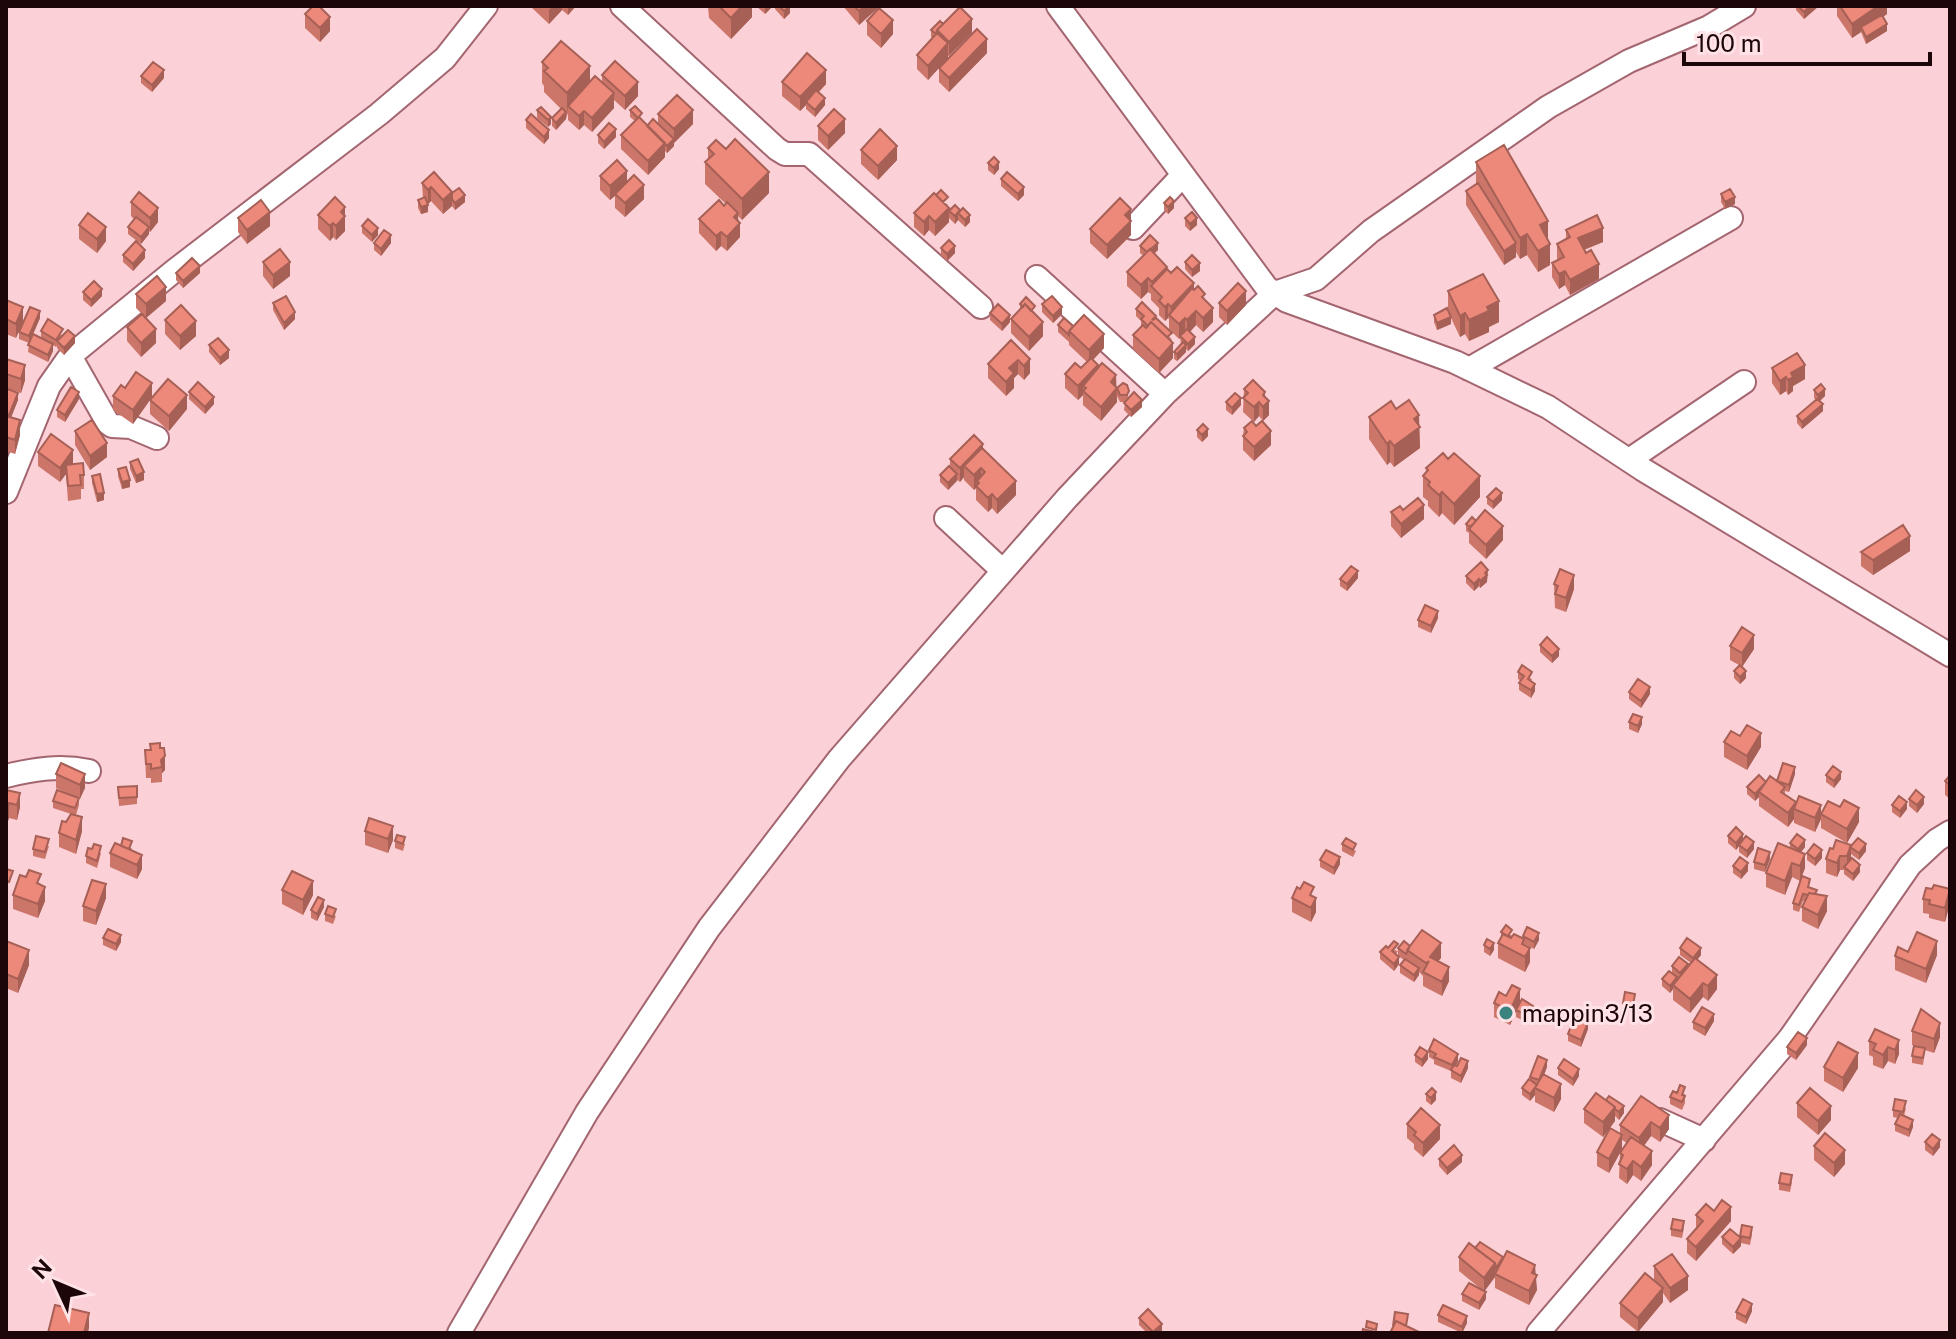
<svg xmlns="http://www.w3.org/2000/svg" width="1956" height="1339" viewBox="0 0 1956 1339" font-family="'Public Sans',sans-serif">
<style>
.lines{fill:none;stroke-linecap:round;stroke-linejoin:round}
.minor-casing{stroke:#a3656f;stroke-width:26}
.minor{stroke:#fff;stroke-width:22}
.wall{fill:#cc766a}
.shaded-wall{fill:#a66056}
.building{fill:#ed897b;stroke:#a66056;stroke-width:2}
.poi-dot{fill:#3b837e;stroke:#ffe2e5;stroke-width:3}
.labels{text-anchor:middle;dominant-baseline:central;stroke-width:6;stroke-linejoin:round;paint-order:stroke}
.poi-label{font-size:24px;fill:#1c060a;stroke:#ffe2e5;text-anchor:start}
</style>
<rect width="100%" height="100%" fill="#fbd0d6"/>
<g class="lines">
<!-- minor casing -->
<g class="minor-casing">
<path id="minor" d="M622,6L777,149L785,154H809L981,307
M1058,6L1267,288L1287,301L1455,362L1548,407L1642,469L1950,655
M1133,228L1182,176
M1037,277L1165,394
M70,356L108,423L112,426L131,427L157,438
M1469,369L1731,218
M1629,460L1744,382
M6,492L49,386L70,356L174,271L379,114L445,58L486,6
M946,518L1003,571
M6,776C34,769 60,765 89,771
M1660,1120L1704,1140
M459,1333L587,1112L709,928L839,759L1067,498L1165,394L1275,293L1316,279L1371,231L1548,107L1629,61L1709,27L1744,6
M1538,1333L1790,1038L1910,865L1937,840L1950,832"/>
</g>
<!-- minor -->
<use href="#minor" class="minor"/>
</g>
<!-- wall -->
<path class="wall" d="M530,6H576L568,15L562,10L549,24Z
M708,6H752V17L731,39L709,18Z
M756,6H773L765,14Z
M775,6H790V13L784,19L775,9Z
M843,6H880L859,25Z
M1796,6H1818L1804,19L1796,10Z
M1837,6H1887V14L1883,17L1887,31L1866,44L1861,32L1852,38L1837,16Z
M960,7L949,56H948V58L928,80L917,69V55L933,38L931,37V30L943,24Z
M305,14L330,31L320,42L305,28Z
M867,21L893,34L881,48L867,35Z
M987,53L949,92L939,82V68Z
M542,62L590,81L602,82V75L638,96L625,110L614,100V108L592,132L584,125L579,130L568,120V113L566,119L556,130L552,126V118L561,109L544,92V86L542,83Z
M141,76L164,78L152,92L141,83Z
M782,82L826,84L819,92L825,105L815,117L806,109V105L800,111L782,96Z
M537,110L551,124L548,127L537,118Z
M630,110L642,120L647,126L658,124V114L693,124L674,143V146L667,153L665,151V157L648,175L621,149V135L635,121L630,117Z
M526,120L549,138L544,144L526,128Z
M818,126L845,133L828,150L818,140Z
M598,135L616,137L604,149L598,143Z
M708,148L769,193L742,220L738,216L740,237L727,251L721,246L716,251L699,233V219L726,204L705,184V162L708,160Z
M861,150L897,160L878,180L861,164Z
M1476,162L1548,239L1550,265L1538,272L1527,255L1520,259L1516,252V257L1504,265L1466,205V191L1476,184Z
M988,163L999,169L994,175L988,170Z
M600,176L627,182L644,199L625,217L615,208V196L610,200L600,190Z
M1001,179L1024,195L1018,201L1001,186Z
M422,183L452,193L465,202L455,210L452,206L443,214L431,201L428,204L427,203L428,212L421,214L418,208V200L423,198Z
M1721,194L1735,204L1725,209L1721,202Z
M131,202L158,222L150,232L149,231V234L141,244L128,234V227L134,219L131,216Z
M1164,203L1174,208L1168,214L1164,210Z
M948,204L947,205L949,222L935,236L929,230L924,236L914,227V213Z
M345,207V231L336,240L333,237L330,241L318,229V215Z
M1131,209V235L1107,259L1090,243V229Z
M949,211H960L970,222L965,227L958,220L955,224L949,218Z
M238,218L270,226L247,244L238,232Z
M1185,218L1197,225L1190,231L1185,226Z
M79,225L106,241L97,253L79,239Z
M362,226L378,235L372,242L362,233Z
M1566,230L1603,242L1584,250L1599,279L1570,295L1565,285L1559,289L1552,277V263L1558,260L1557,258V244L1566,238Z
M374,243H391L381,256L374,250Z
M1140,246L1158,250L1154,253L1171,273L1194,283V290L1205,301L1213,322L1203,332L1196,325L1190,332L1195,344L1188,351L1186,349V352L1177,361L1174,359V352L1181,344L1180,337L1179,339L1169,329V319L1168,318L1165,321L1159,315V308L1151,300V294L1148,292L1141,299L1127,286V272L1144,256L1140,253Z
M941,248L955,253L947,261L941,255Z
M123,255L145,258L133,271L123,262Z
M263,262L290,276L273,289L263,276Z
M1185,262L1200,271L1192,277L1185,269Z
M176,273H200L183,288L176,280Z
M1448,291L1499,322L1489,327V332L1469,341L1465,334L1460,337L1451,318V324L1437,330L1434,322V315L1448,311Z
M83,292L102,296L91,307L83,300Z
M136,294L166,301L146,318L156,343L141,357L127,341V327L142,314L136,308Z
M6,300L23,321L16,338L6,334Z
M273,303L295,319L284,330L273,310Z
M1219,303L1246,305L1227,325L1219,317Z
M1020,304L1035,313L1034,314L1043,336L1029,351L1011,333V319L1020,310Z
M1042,304L1062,314L1053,323L1042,312Z
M1136,309L1156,318L1172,340L1171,341L1173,358L1159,373L1133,349V335L1141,327V321L1136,316Z
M990,313L1010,322L1002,331L990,320Z
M40,318L32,337L41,338V331L63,335L75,343L64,355L57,348V346L56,347L53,345V351L48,362L28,352L29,343L19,339V332Z
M165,320L196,336L180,350L165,334Z
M1058,325L1073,326L1104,348L1093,360L1098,367L1117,388L1123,383L1129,398L1142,407L1131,417L1124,410L1125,402H1120L1117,396V402L1101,421L1083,405V395L1078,400L1065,388V374L1081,368L1087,362L1069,345V342L1058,332Z
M1011,340L1030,373L1024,380L1018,374L1014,378V388L1006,396L988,378V364Z
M209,345L229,358L220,365L209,352Z
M6,359L25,380L21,393L6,388Z
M1772,368L1805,379L1793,386V391L1788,395L1786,391L1780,395L1772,383Z
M125,388L152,397L187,409L169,431L150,414V400L133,424L113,410V396Z
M1244,389L1265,398L1269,415L1263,421L1259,416L1254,422L1243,412Z
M1814,390L1825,396L1820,401L1823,411L1802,429L1797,423V416L1816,400L1814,398Z
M189,392L214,404L205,414L189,399Z
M6,393L18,400L11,418L20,435L15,454L6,451Z
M79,399L65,422L57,417V410Z
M1226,402L1241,405L1232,415L1226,410Z
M1396,409L1419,426L1420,448L1394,467L1390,462L1387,465L1369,439V417Z
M1256,426L1271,445L1254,461L1243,450V436L1244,428Z
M1197,430L1208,436L1202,442L1197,437Z
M75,431L107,457L90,470L75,445Z
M983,449L1016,495L997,514L992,508L988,512L976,500V488L974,490L964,480V477L960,482L957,480L948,490L940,482V475L950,467V459Z
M38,452L73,464L84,475V489H81V499L68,501L66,474L60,482L38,466Z
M130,462L144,480L136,483L130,469Z
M1426,468L1480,497L1454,525L1442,513L1439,517L1428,506V501L1423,497V476L1426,473Z
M118,469L130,487L122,489L118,476Z
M92,476L104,500L97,502L92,483Z
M1950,477V496L1948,493V479Z
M1487,497L1502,500L1493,509L1487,504Z
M1403,510L1424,519L1401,538L1391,526V512Z
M1466,524L1503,540L1486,559L1469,543V533L1466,531Z
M1910,551L1873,575L1861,566V552Z
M1466,576L1488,577L1487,578V582L1480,588L1479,586L1474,591L1466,583Z
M1358,578L1347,591L1340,586V579Z
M1554,584L1574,589L1566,612L1555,608Z
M1438,618L1431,633L1418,627V620Z
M1540,645L1559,656L1552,663L1540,652Z
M1730,646L1754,649L1742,667L1746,678L1740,684L1734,678V671L1739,665L1730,660Z
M1518,672L1532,679L1531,681L1535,691L1531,698L1519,690V683L1521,681L1518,679Z
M1629,692L1650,694L1641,708L1629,699Z
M1629,722L1642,724L1638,733L1629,729Z
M1740,736L1761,747L1747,770L1724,757V742Z
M145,750L165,770L162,773V782L151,783V778H146Z
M61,763L85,788L79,799V805L76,815L82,831L76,854L59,847V833L71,814L53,808V801L71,795L56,788V774Z
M1795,774L1789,792L1785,791V795L1821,819L1815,832L1794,823V819L1788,827L1759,806V797L1755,801L1747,794V787L1766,782L1777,781Z
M1826,775L1841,779L1834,788L1826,782Z
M1950,775V799L1945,795V781Z
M137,786V804L119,806L118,787Z
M6,790L20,807L17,820L9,818L7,824Z
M1909,799L1924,804L1917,813L1909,806Z
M1892,805L1907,809L1900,818L1892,812Z
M1821,814L1859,822L1847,843L1821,828Z
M365,831L393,840L388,853L365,845Z
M1728,836L1743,840L1754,849L1747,858L1739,852V846L1736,850L1728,843Z
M1836,840L1866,851L1859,860L1851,854V859L1860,872L1853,881L1844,874V870H1840L1837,877L1826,873V859L1833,849Z
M395,841L405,844L403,851L395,848Z
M1790,843L1805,847L1801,852L1805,868L1800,881L1792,877L1785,895L1766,887V873L1790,848Z
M1342,844L1356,851L1353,857L1342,851Z
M49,846L45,859L33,856V849Z
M121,846L132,848L131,850L142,869L137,879L110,867V853Z
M101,853L97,868L86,863V856Z
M1807,853L1822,858L1815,866L1807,860Z
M1770,859L1765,872L1754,869V862Z
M1320,860L1340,864L1334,875L1320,867Z
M1733,866L1748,871L1741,879L1733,873Z
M41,885L45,901L38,918L13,909V895Z
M1810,886V888L1817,894L1827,911L1818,929L1802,921V907L1805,901H1803L1799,912L1793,910V903Z
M1300,889L1314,897L1316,912L1311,922L1292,912V898Z
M282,890L313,895L303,915L282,904Z
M106,898L96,925L83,921V906Z
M1923,899L1950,903L1945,922L1929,918V914L1923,913Z
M324,907L317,921L311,918V910Z
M325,914L336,916L333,924L325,921Z
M1501,932L1523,939V936L1539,940L1534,949L1524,944L1530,962L1525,972L1498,958V943L1501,939Z
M103,938L121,942L116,951L103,945Z
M6,941L29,965L18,993L6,988Z
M1484,945L1494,950L1490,956L1484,952Z
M1410,946L1441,958L1438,961L1449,981L1442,996L1423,986V976L1419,972V975L1414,982L1400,973V965L1404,960L1398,956V948Z
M1388,948L1398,951L1396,954L1399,964L1394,971L1380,959V952Z
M1680,948L1701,955L1697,960L1717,989L1708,1001L1703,997L1690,1013L1673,1000V989L1670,993L1662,986V979L1672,973V966L1688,967L1691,963L1680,955Z
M1937,955L1926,983L1895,970V956Z
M1520,1001L1533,1013L1528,1023L1516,1017V1011L1510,1025L1494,1017V1003Z
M1635,1001L1633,1012L1623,1010V1003Z
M1714,1021L1705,1036L1693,1029V1022Z
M1588,1029L1581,1047L1568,1041V1034Z
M1875,1029L1899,1054L1895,1064L1888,1061L1883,1069L1873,1065V1057L1869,1055V1041Z
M1912,1031L1940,1037L1934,1053L1925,1050L1923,1065L1912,1063V1056L1915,1046L1912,1045Z
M1807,1045L1796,1060L1787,1054V1047Z
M1429,1050L1458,1061L1456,1066L1468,1068L1461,1083L1451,1078V1071L1434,1064V1060L1429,1057Z
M1415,1055L1428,1059L1422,1067L1415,1062Z
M1547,1067L1544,1075L1561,1099L1554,1112L1535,1102V1095L1530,1101L1522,1095V1088L1530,1079V1077Z
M1824,1067L1858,1068L1843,1092L1824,1081Z
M1558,1068L1579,1076L1573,1086L1558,1075Z
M1596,1093L1624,1113L1619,1120L1615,1116V1121L1603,1137L1584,1123V1109Z
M1677,1093L1685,1094V1103L1682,1110L1670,1104V1097Z
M1426,1094L1436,1100L1431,1105L1426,1101Z
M1641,1096L1669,1129L1660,1142L1651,1136L1644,1146L1652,1165L1641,1181L1633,1175L1627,1184L1619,1178L1620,1153L1627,1143L1622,1140V1149L1609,1173L1597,1166V1152L1620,1134V1125Z
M1797,1103L1831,1120L1818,1135L1797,1117Z
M1906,1108L1904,1116L1913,1127L1909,1137L1895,1131V1124L1898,1118L1893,1117V1110Z
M1407,1124L1440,1139L1423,1157L1414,1149V1144L1407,1138Z
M1925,1142L1940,1147L1933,1156L1925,1150Z
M1814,1146L1845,1164L1834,1177L1814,1160Z
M1439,1159L1462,1162L1447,1175L1439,1166Z
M1792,1182L1790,1192L1779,1190V1183Z
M1714,1211L1731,1221L1696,1261L1687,1253V1239L1696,1228V1215Z
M1742,1225L1752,1234L1750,1245L1741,1243V1246L1733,1254L1722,1244V1237H1740Z
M1684,1228L1682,1238L1671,1236V1229Z
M1475,1248L1503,1257L1535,1275L1537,1290L1529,1305L1495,1288V1274V1277L1484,1291L1486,1299L1479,1310L1462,1301V1294L1481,1289L1459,1271V1257Z
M1654,1266L1688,1290L1670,1303L1663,1293V1302L1638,1332L1620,1317V1303L1654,1280Z
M1752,1311L1746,1324L1736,1319V1312Z
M1438,1315L1467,1323L1462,1333L1438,1322Z
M1139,1318L1162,1331L1160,1333H1147L1139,1325Z"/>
<!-- shaded-wall -->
<path class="shaded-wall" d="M553,6H562V10L549,24V10Z
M568,6H576L568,15Z
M742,6H752V17L731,39V18Z
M766,6H773L765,14V7Z
M790,6V13L784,19V11Z
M864,6H880L859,25V11Z
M1810,6L1818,7L1804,19V12Z
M1878,6H1887V14L1863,30L1861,27V32L1852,38V24Z
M330,17V31L320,42V28Z
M972,19V33L949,56V42Z
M893,20V34L881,48V34Z
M1887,24V31L1866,44V37Z
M987,39V53L949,92V78Z
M948,43V58L928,80V66Z
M590,66V87L568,106L567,114V93Z
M164,70V78L152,92V85Z
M826,70V84L808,103L806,102V105L800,111V97Z
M638,82V96L625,110V96Z
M614,93V108L592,132V118Z
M825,98V105L815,117V110Z
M693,110V124L674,143V146L667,153V146L674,139V129Z
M584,111V125L579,130V116Z
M566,112V119L556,130V123Z
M551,117V124L548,127V120Z
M845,119V133L828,150V136Z
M616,129V137L604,149V142Z
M549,130V138L544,144V137Z
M665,143V157L648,175V161Z
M897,146V160L878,180V166Z
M999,162V169L994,175V168Z
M627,171V185L610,200V186Z
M769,172V193L742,220V199Z
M644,185V199L625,217V203Z
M431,187V201L428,204V190Z
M1024,187V195L1018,201V194Z
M452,192V206L443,214V200Z
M465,195V202L455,210V203Z
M1735,197V204L1725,209V202Z
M1174,201V208L1168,214V207Z
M428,205V212L421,214V207Z
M345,207V231L336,240V226L341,212Z
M158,208V222L150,232V218Z
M949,208V222L935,236V222Z
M1131,209V235L1107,259V245L1125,215Z
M270,212V226L247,244V230Z
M738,213V225L740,223V237L727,251V237L734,217Z
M958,213V220L955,224V216Z
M970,215V222L965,227V220Z
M929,216V230L924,236V222Z
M1197,218V225L1190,231V224Z
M1548,221V242L1540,225Z
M333,223V237L330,241V226Z
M106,227V241L97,253V239Z
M149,227V234L141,244V237Z
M378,228V235L372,242V235Z
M1603,228V242L1578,252V238Z
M721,232V246L716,251V236Z
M1527,234V255L1520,259V238Z
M391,235V243L381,256V249Z
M1158,243V250L1148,260V253Z
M1516,243V257L1504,265V251Z
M1550,244V265L1538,272V251Z
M955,246V253L947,261V254Z
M145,250V258L133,271V264Z
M290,262V276L273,289V275Z
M1200,263V271L1192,277V270Z
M1599,264V279L1570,295V280Z
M200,266V273L183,288V281Z
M1565,271V285L1559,289V274Z
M1148,278V292L1141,299V285Z
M1194,283V298L1171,317V307Z
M166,287V301L146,318V304Z
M102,289V296L91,307V300Z
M1246,291V305L1227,325V311Z
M1499,301V322L1489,327V332L1469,341V320L1487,307Z
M1168,304V318L1165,321V307Z
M23,307V321L16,338V324Z
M1062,307V314L1053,323V316Z
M1213,308V322L1203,332V318Z
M40,311V318L29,343V336Z
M1196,311V325L1187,335V320Z
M295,312V319L284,330V323Z
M1465,313V334L1460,337V316Z
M1010,315V322L1002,331V324Z
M1451,317V324L1437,330V323Z
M1185,318V333L1179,339V324Z
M196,321V336L180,350V336Z
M1043,322V336L1029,351V337Z
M156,329V343L141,357V343Z
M1104,334V348L1089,364V350Z
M75,336V343L64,355V348Z
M1195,337V344L1188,351V344Z
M1173,343V358L1159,373V359Z
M53,344V351L48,362V355Z
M1186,345V352L1177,361V354Z
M229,350V358L220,365V358Z
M1030,359V373L1024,380V366Z
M1018,360V374L1014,378V388L1006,396V382L1009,368Z
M25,365V380L21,393V379Z
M1098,365V379L1086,388L1083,386V395L1078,400V386Z
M1805,365V379L1793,386V391L1788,395V380L1791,373Z
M1116,375L1117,402L1101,421V407L1111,382Z
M1786,377V391L1780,395V381Z
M152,383V397L133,424V410Z
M1825,389V396L1818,402V395Z
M79,392V399L65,422V415Z
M1265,392V404L1269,401V415L1263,421V395Z
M18,393V400L9,422V415Z
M187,395V409L169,431V416Z
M214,397V404L205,414V407Z
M1241,398V405L1232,415V408Z
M1142,400V407L1131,417V410Z
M1259,402V416L1254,422V407Z
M1823,404V411L1802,429V422Z
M1419,415L1420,448L1394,467V446L1414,419Z
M20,420V435L15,454V440Z
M1208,429V436L1202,442V435Z
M1271,431V445L1254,461V447Z
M1390,441V462L1387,465V444Z
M107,443V457L90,470V456Z
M983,444V458L964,466V477L960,482V468Z
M73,450V464L66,465V474L60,482V468Z
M981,468V482L979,483L977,481V487L974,490V475Z
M144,472V480L136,483V476Z
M957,474V481L948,490V483Z
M1480,476V497L1454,525V504Z
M130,480V487L122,489V482Z
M1016,481V495L997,514V500Z
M1442,492V513L1439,517V495Z
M104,493V500L97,502V494Z
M1502,493V500L1493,509V502Z
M992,494V508L988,512V498Z
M1424,505V519L1401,538V524Z
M1503,526V540L1486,559V545Z
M1910,536V551L1873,575V560Z
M1488,570L1487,582L1480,588V581L1485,573Z
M1358,571V578L1347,591V584Z
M1574,575V589L1566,612V598Z
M1479,579V586L1474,591V584Z
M1438,611V618L1431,633V626Z
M1754,635V649L1742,667V653Z
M1559,649V656L1552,663V656Z
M1746,671V678L1740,684V677Z
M1535,684V691L1531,698V690Z
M1650,687V694L1641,708V701Z
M1642,717V724L1638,733V726Z
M1761,733V747L1747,770V756Z
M165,756V770L162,773L161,760Z
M1795,767V774L1789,792V785Z
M1841,772V779L1834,788V781Z
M85,774V788L80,799V785Z
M1766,782L1759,792V797L1755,801V794Z
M20,793V807L17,820V805Z
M1924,797V804L1917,813V805Z
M1796,802L1794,809V819L1788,827V813Z
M1907,802V809L1900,818V811Z
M9,803V818L7,824V810Z
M1821,805V819L1815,832V818Z
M1859,808V822L1847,843V829Z
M82,817V831L76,854V840Z
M393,826V840L388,853V839Z
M1743,834V841L1736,850V843Z
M1805,840V847L1798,856V849Z
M1754,842V849L1747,858V851Z
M1866,844V851L1859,860V853Z
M1851,845V859L1847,870V856Z
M1822,850V858L1815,866V859Z
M1770,852V859L1765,872V865Z
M1805,854V868L1800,881V866Z
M142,855V869L137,879V865Z
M1840,856V870L1837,877V863Z
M1340,857V864L1334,875V868Z
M1748,863V871L1741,879V872Z
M1792,863V877L1785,895V881Z
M1860,865V872L1853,881V874Z
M313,881V895L303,915V900Z
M106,884V898L96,925V911Z
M45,887V901L38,918V904Z
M1950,889V903L1945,922V908Z
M1827,896V911L1818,929V915Z
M1316,898V912L1311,922V908Z
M324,900V907L317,921V914Z
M1539,933V940L1534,949V942Z
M121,935V942L116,951V944Z
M1937,941V955L1926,983V969Z
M1441,943V958L1430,971V957Z
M1494,943V950L1490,956V949Z
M1530,948V962L1525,972V957Z
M1701,948V955L1693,965V958Z
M29,950V965L18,993V979Z
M1399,957V964L1394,971V964Z
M1449,967V981L1442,996V982Z
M1419,968V975L1414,982V975Z
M1717,975V989L1708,1001V986Z
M1677,977V984L1673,985V989L1670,993V986Z
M1703,983V997L1690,1013V999Z
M1520,989V1003L1510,1025V1011Z
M1533,1006V1013L1528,1023V1016Z
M1714,1014V1021L1705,1036V1028Z
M1588,1022V1029L1581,1047V1040Z
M1940,1023V1037L1934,1053V1039Z
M1807,1038V1045L1796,1060V1053Z
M1899,1040V1054L1895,1064V1050Z
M1888,1047V1061L1883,1069V1055Z
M1428,1052V1059L1422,1067V1060Z
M1858,1053V1068L1843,1092V1078Z
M1458,1054V1061L1452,1072V1065Z
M1547,1060V1067L1539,1087V1080Z
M1468,1061V1068L1461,1083V1076Z
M1579,1069V1076L1573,1086V1079Z
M1561,1084V1099L1554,1112V1098Z
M1535,1088V1095L1530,1101V1094Z
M1436,1092V1100L1431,1105V1098Z
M1624,1106V1113L1619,1120V1112Z
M1831,1106V1120L1818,1135V1121Z
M1615,1107V1121L1603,1137V1122Z
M1669,1115V1129L1660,1142V1128Z
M1913,1120V1127L1909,1137V1130Z
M1651,1122V1136L1639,1152V1138Z
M1440,1125V1139L1423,1157V1143Z
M1622,1135V1149L1609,1173V1159Z
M1940,1140V1147L1933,1156V1149Z
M1845,1150V1164L1834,1177V1163Z
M1652,1151V1165L1641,1181V1167Z
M1462,1155V1162L1447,1175V1168Z
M1633,1161V1175L1627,1184V1169Z
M1731,1207V1221L1696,1261V1247Z
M1741,1238V1246L1733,1254V1247Z
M1495,1263V1277L1484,1292V1278Z
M1535,1265L1537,1290L1529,1305V1291L1532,1273Z
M1688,1276V1290L1670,1303V1288Z
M1663,1288V1302L1638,1332V1318Z
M1486,1292V1299L1479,1310V1303Z
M1752,1304V1311L1746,1324V1317Z
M89,1313V1328L88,1333H84Z
M1467,1316V1323L1462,1333V1327Z
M1162,1324V1331L1160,1333H1153Z"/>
<!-- building -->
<path class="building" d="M313,6H319L330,17L320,28L305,14Z
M719,6H742L731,18Z
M779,6H790L784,11Z
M854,6H864L859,11Z
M1798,6H1810L1804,12Z
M1840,6H1878L1852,24Z
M960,7L972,19L949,42L937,30Z
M879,8L893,20L881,34L867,21Z
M1882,15L1887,24L1866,37L1861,27Z
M940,21L943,24L937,30L936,34L931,30Z
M977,29L987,39L949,78L939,68Z
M937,33L948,43L928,66L917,55Z
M561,41L590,66L567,93L544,71L548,68L542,62Z
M807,53L826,70L800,97L782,82Z
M615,61L638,82L625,96L602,75Z
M153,62L164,70L152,85L141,76Z
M595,76L614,93L592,118L584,111L579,116L568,106Z
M816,90L825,98L815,110L806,102Z
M677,95L693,110L674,129L658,114Z
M635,106L642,113L638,118L630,110Z
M541,107L551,117L548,120L537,110Z
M562,108L566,112L556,123L552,118Z
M834,109L845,119L828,136L818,126Z
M531,114L549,130L544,137L526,120Z
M639,117L665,143L648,161L621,135Z
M653,119L674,139L667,146L647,126Z
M609,123L616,129L604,142L598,135Z
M880,129L897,146L878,166L861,150Z
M735,139L769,172L742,199L705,162L714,154L708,148L716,140L726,149Z
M1504,145L1548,221L1540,225L1550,244L1538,251L1527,234L1520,238L1476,162Z
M994,157L999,162L994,168L988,163Z
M617,160L627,171L610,186L600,176Z
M434,172L452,192L443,200L431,187L428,190L422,183Z
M1007,172L1024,187L1018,194L1001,179Z
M634,175L644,185L625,203L615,194Z
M1478,183L1516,243L1504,251L1466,191Z
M459,188L465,195L455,203L452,199V193Z
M1730,189L1735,197L1725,202L1721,194Z
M941,190L948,197L943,202L936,195Z
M139,192L158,208L150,218L131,202Z
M934,193L949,208L935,222L929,216L924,222L914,213Z
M335,197L345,207L341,212L345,216L336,226L333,223L330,226L318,215Z
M425,197L428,205L421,207L418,200Z
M1170,197L1174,201L1168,207L1164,203Z
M1120,198L1131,209L1125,215L1131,221L1107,245L1090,229Z
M261,200L270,212L247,230L238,218Z
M719,200L724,206L727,202L738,213L734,217L740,223L727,237L721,232L716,236L699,219Z
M955,205L960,210L955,216L949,211Z
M963,208L970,215L965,220L958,213Z
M1192,212L1197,218L1190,224L1185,218Z
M88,213L106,227L97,239L79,225Z
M1597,215L1603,228L1578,238L1586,253L1591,250L1599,264L1570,280L1565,271L1559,274L1552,263L1564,257L1557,244L1570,237L1566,230Z
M136,217L149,227L141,237L128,227Z
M368,219L378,228L372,235L362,226Z
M384,230L391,235L381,249L374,243Z
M1150,235L1158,243L1147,252L1140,246Z
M949,240L955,246L947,254L941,248Z
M136,241L145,250L133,264L123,255Z
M280,249L290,262L273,275L263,262Z
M1150,249L1167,267L1152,282L1148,278L1141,285L1127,272Z
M1192,255L1200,263L1192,270L1185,262Z
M192,258L200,266L183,281L176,273Z
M1177,267L1194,283L1171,307L1168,304L1165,307L1159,301L1162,297L1151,286L1167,269L1171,273Z
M1483,274L1499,301L1487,307L1489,311L1469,320L1465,313L1460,316L1448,291Z
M157,276L166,287L146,304L136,294Z
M94,281L102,289L91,300L83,292Z
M1238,283L1246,291L1227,311L1219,303Z
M1198,286L1205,294L1202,297L1213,308L1203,318L1196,311L1187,320L1185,318L1179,324L1169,315L1192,288L1194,290Z
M286,296L295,312L284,323L273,303Z
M1052,296L1062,307L1053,316L1042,304Z
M1026,297L1035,306L1031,311L1025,304L1023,307L1020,304Z
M6,300L23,307L16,324L6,319Z
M1142,302L1156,316L1152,320L1156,318L1172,333L1167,337L1151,322L1148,326L1141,319L1144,316L1136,309Z
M998,304L1010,315L1002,324L990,313Z
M1025,304L1043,322L1029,337L1011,319Z
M181,305L196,321L180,336L165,320Z
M30,307L40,311L29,336L19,332Z
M1447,308L1451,317L1437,323L1434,315Z
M142,314L156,329L141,343L127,327Z
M1084,315L1104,334L1089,350L1069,331Z
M1064,318L1073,326L1069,331V335L1058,325Z
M48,319L63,329L56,340L41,331Z
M1151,322L1173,343L1159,359L1133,335L1143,325L1146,328Z
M1187,329L1195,337L1188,344L1180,336Z
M68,330L75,336L64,348L57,341Z
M33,334L53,344L48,355L28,345Z
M218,338L229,350L220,358L209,345Z
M1011,340L1030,359L1024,366L1018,360L1009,368L1014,373L1006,382L988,364Z
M1183,342L1186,345L1177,354L1174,352Z
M1797,353L1805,365L1791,373L1793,377L1788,380L1786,377L1780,381L1772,368Z
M1091,358L1098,365L1078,386L1065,374L1075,363L1081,368Z
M6,359L25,365L21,379L6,374Z
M1102,363L1116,375L1111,382L1117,388L1101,407L1083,391L1086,388L1083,386Z
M136,372L152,383L133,410L113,396L121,385L125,388Z
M168,379L187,395L169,416L150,400Z
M1253,380L1265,392L1263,395L1269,401L1263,407L1259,402L1254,407L1243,398L1248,393L1244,389Z
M198,382L214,397L205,407L189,392Z
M1123,383L1127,385L1129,391L1127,395H1120L1117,388Z
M1821,384L1825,389L1818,395L1814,390Z
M71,387L79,392L65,415L57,410Z
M8,389L18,393L9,415L6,414V393Z
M1134,392L1142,400L1131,410L1124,403Z
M1235,393L1241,398L1232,408L1226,402Z
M1817,399L1823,404L1802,422L1797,416Z
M1409,400L1419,415L1414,419L1420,427L1394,446L1390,441L1387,444L1369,417L1391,401L1396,409Z
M6,416L20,420L15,440L6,437Z
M92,420L107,443L90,456L75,431Z
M1252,421L1256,426L1262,421L1271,431L1254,447L1243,436L1247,432L1244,428Z
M1203,424L1208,429L1202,435L1197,430Z
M51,434L73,450L60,468L38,452Z
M974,435L983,444L960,468L950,459Z
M982,448L1016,481L997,500L992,494L988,498L976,486L979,483L977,481L985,472L981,468L974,475L964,466Z
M1443,453L1448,459L1454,453L1480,476L1454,504L1442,492L1439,495L1428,485L1430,482L1423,476L1428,470L1426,468Z
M138,459L144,472L136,476L130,462Z
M83,463L84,475H80L81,485L68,486L66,465Z
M949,466L957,474L948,483L940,475Z
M126,467L130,480L122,482L118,469Z
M100,474L104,493L97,494L92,476Z
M1496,488L1502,493L1493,502L1487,497Z
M1418,498L1424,505L1401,524L1391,512L1400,506L1403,510Z
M1485,510L1503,526L1486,545L1469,529Z
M1472,517L1476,521L1470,527L1466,524Z
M1903,525L1910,536L1873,560L1861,552Z
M1481,562L1488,570L1485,573L1487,575L1480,581L1479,579L1474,584L1466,576Z
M1351,566L1358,571L1347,584L1340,579Z
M1560,569L1574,575L1566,598L1555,594L1558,586L1554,584Z
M1425,605L1438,611L1431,626L1418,620Z
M1742,627L1754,635L1742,653L1730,646Z
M1547,637L1559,649L1552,656L1540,645Z
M1522,665L1532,672L1528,679L1535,684L1531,690L1519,683L1524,676L1518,672Z
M1740,665L1746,671L1740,677L1734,671Z
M1638,679L1650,687L1641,701L1629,692Z
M1633,714L1642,717L1638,726L1629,722Z
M1747,725L1761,733L1747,756L1724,742L1731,731L1740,736Z
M160,743V748H164L165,756L161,760L162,767L151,769V764H146L145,750H151L150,744Z
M61,763L85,774L80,785L56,774Z
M1783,763L1795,767L1789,785L1777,781Z
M1833,766L1841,772L1834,781L1826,775Z
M1759,775L1766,782L1755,794L1747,787Z
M1950,775V785L1945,781Z
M1770,776L1785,787L1781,792L1796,802L1788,813L1759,792Z
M137,786V797L119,798L118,787Z
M6,790L20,793L17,805L9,803L7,810Z
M57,790L79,798L75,808L53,801Z
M1916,790L1924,797L1917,805L1909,799Z
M1799,796L1821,805L1815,818L1794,809Z
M1899,796L1907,802L1900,811L1892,805Z
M1844,800L1859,808L1847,829L1821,814L1828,801L1840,807Z
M71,814L82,817L76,840L59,833L62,821L66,822Z
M369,818L393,826L388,839L365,831Z
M1736,827L1743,834L1736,843L1728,836Z
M1797,834L1805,840L1798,849L1790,843Z
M397,835L405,837L403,844L395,841Z
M36,836L49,839L45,852L33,849Z
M1746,836L1754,842L1747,851L1739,845Z
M123,838L132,841L129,849L121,846Z
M1346,838L1356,844L1353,850L1342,844Z
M1858,838L1866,844L1859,853L1850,847Z
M1836,840L1851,845L1847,856H1840L1837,863L1826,859L1830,848L1833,849Z
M115,843L142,855L137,865L110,853Z
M1778,843L1805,854L1800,866L1792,863L1785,881L1766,873Z
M94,844L101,846L97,861L86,856L88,848L92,849Z
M1814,844L1822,850L1815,859L1807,853Z
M1758,848L1770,852L1765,865L1754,862Z
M1326,850L1340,857L1334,868L1320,860Z
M1740,857L1748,863L1741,872L1733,866Z
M1852,858L1860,865L1853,874L1844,867Z
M6,869L13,871L9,882L6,881Z
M29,870L41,874L37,883L45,887L38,904L13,895L20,875L26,877Z
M292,871L313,881L303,900L282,890Z
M1802,876L1810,879L1808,887L1817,890L1815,894L1809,893L1808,895L1803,894L1799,905L1793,903Z
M92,880L106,884L96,911L83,906Z
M1304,882L1314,887L1310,895L1316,898L1311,908L1292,898L1297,887L1300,889Z
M1934,885L1950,889L1945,908L1929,904L1930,900L1923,899L1926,888L1932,889Z
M1809,893L1827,896L1818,915L1802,907Z
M318,897L324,900L317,914L311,910Z
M328,906L336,909L333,917L325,914Z
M1506,925L1512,930L1508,936L1501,932Z
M1527,927L1539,933L1534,942L1523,936Z
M108,929L121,935L116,944L103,938Z
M1422,930L1441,943L1430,957L1449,967L1442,982L1423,972L1429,961L1426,963L1407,950Z
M1917,932L1937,941L1926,969L1895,956L1898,947L1908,952Z
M1503,934L1511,938L1514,934L1524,939L1522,944L1530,948L1525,957L1498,943Z
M1687,938L1701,948L1693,958L1680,948Z
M1487,939L1494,943L1490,949L1484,945Z
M6,941L29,950L18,979L6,974Z
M1394,941L1398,944L1392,951L1399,957L1394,964L1380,952L1386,946L1388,948Z
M1404,941L1410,946L1406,954L1398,948Z
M1679,957L1688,964L1680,973L1672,966Z
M1695,958L1717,975L1708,986L1703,983L1690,999L1673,985Z
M1405,959L1419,968L1414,975L1400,965Z
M1669,971L1677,977L1670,986L1662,979Z
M1512,985L1520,989L1510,1011L1494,1003L1499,992L1506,996Z
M1625,992L1635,994L1633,1005L1623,1003Z
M1522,999L1533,1006L1528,1016L1516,1010Z
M1702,1007L1714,1014L1705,1028L1693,1022Z
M1921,1009L1940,1023L1934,1039L1912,1031Z
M1575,1016L1588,1022L1581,1040L1568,1034Z
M1875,1029L1899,1040L1895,1050L1888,1047L1883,1055L1873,1050L1876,1044L1869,1041Z
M1798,1032L1807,1038L1796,1053L1787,1047Z
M1434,1039L1458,1054L1452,1065L1434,1057L1436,1054L1429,1050Z
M1838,1042L1858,1053L1843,1078L1824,1067Z
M1914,1046L1925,1048L1923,1058L1912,1056Z
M1420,1047L1428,1052L1422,1060L1415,1055Z
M1538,1056L1547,1060L1539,1080L1530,1077Z
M1461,1058L1468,1061L1461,1076L1451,1070L1454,1065L1457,1066Z
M1564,1059L1579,1069L1573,1079L1558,1068Z
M1543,1074L1561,1084L1554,1098L1535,1088Z
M1529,1079L1537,1085L1530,1094L1522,1088Z
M1680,1085L1685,1087L1682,1095L1685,1096L1682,1102L1670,1097L1673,1091L1677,1093Z
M1432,1088L1436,1092L1431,1098L1426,1094Z
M1810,1088L1831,1106L1818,1121L1797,1103Z
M1596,1093L1615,1107L1603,1122L1584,1109Z
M1609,1096L1624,1106L1619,1112L1615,1109V1107L1606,1100Z
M1641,1096L1669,1115L1660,1128L1651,1122L1639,1138L1620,1125Z
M1895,1099L1906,1101L1903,1112L1893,1110Z
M1421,1108L1440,1125L1423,1143L1414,1135L1416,1132L1407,1124Z
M1900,1114L1913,1120L1909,1130L1895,1124Z
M1610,1128L1622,1135L1609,1159L1597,1152Z
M1825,1133L1845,1150L1834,1163L1814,1146Z
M1932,1134L1940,1140L1933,1149L1925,1142Z
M1631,1137L1652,1151L1641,1167L1633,1161L1627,1169L1619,1164L1623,1155L1620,1153Z
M1454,1145L1462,1155L1447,1168L1439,1159Z
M1781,1173L1792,1175L1790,1185L1779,1183Z
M1722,1200L1731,1207L1696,1247L1687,1239L1703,1221L1696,1215L1706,1204L1714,1211Z
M1673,1219L1684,1221L1682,1231L1671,1229Z
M1742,1225L1752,1227L1750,1238L1740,1236Z
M1730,1229L1741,1238L1733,1247L1722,1237Z
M1480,1242L1503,1257L1496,1268L1495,1263L1475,1248Z
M1469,1243L1495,1263L1484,1278L1459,1257Z
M1507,1251L1535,1265L1532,1273L1537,1275L1529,1291L1495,1274Z
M1672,1254L1688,1276L1670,1288L1654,1266Z
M1645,1273L1663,1288L1638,1318L1620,1303Z
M1469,1283L1486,1292L1479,1303L1462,1294Z
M1743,1299L1752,1304L1746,1317L1736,1312Z
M55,1305L89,1313L84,1333H48Z
M1443,1305L1467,1316L1462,1327L1438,1315Z
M1148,1309L1162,1324L1153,1332L1139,1318Z
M1395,1312L1408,1314L1406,1326L1396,1321L1393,1326Z
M1367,1321L1377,1324L1376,1330L1366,1327Z
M1396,1321L1421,1333H1390Z
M1363,1329L1375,1332L1374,1333H1362Z"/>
<!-- markers -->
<circle class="poi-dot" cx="1506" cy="1013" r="8"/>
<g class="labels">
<!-- poi labels -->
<g class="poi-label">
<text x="1522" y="1013">mappin3/13</text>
</g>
</g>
<!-- border -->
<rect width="1956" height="1339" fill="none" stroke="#1c060a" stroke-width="16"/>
<!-- north arrow -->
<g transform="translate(56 1283) rotate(314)" stroke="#ffe2e5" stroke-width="6" paint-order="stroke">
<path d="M0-6L14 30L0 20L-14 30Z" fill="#1c060a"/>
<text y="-12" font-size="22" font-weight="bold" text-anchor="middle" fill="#1c060a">N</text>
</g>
<!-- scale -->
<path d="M1684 52v12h246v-12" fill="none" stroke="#1c060a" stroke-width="4"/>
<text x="1696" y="52" font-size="24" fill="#1c060a" stroke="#ffe2e5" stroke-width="6" paint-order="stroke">100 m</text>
</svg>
